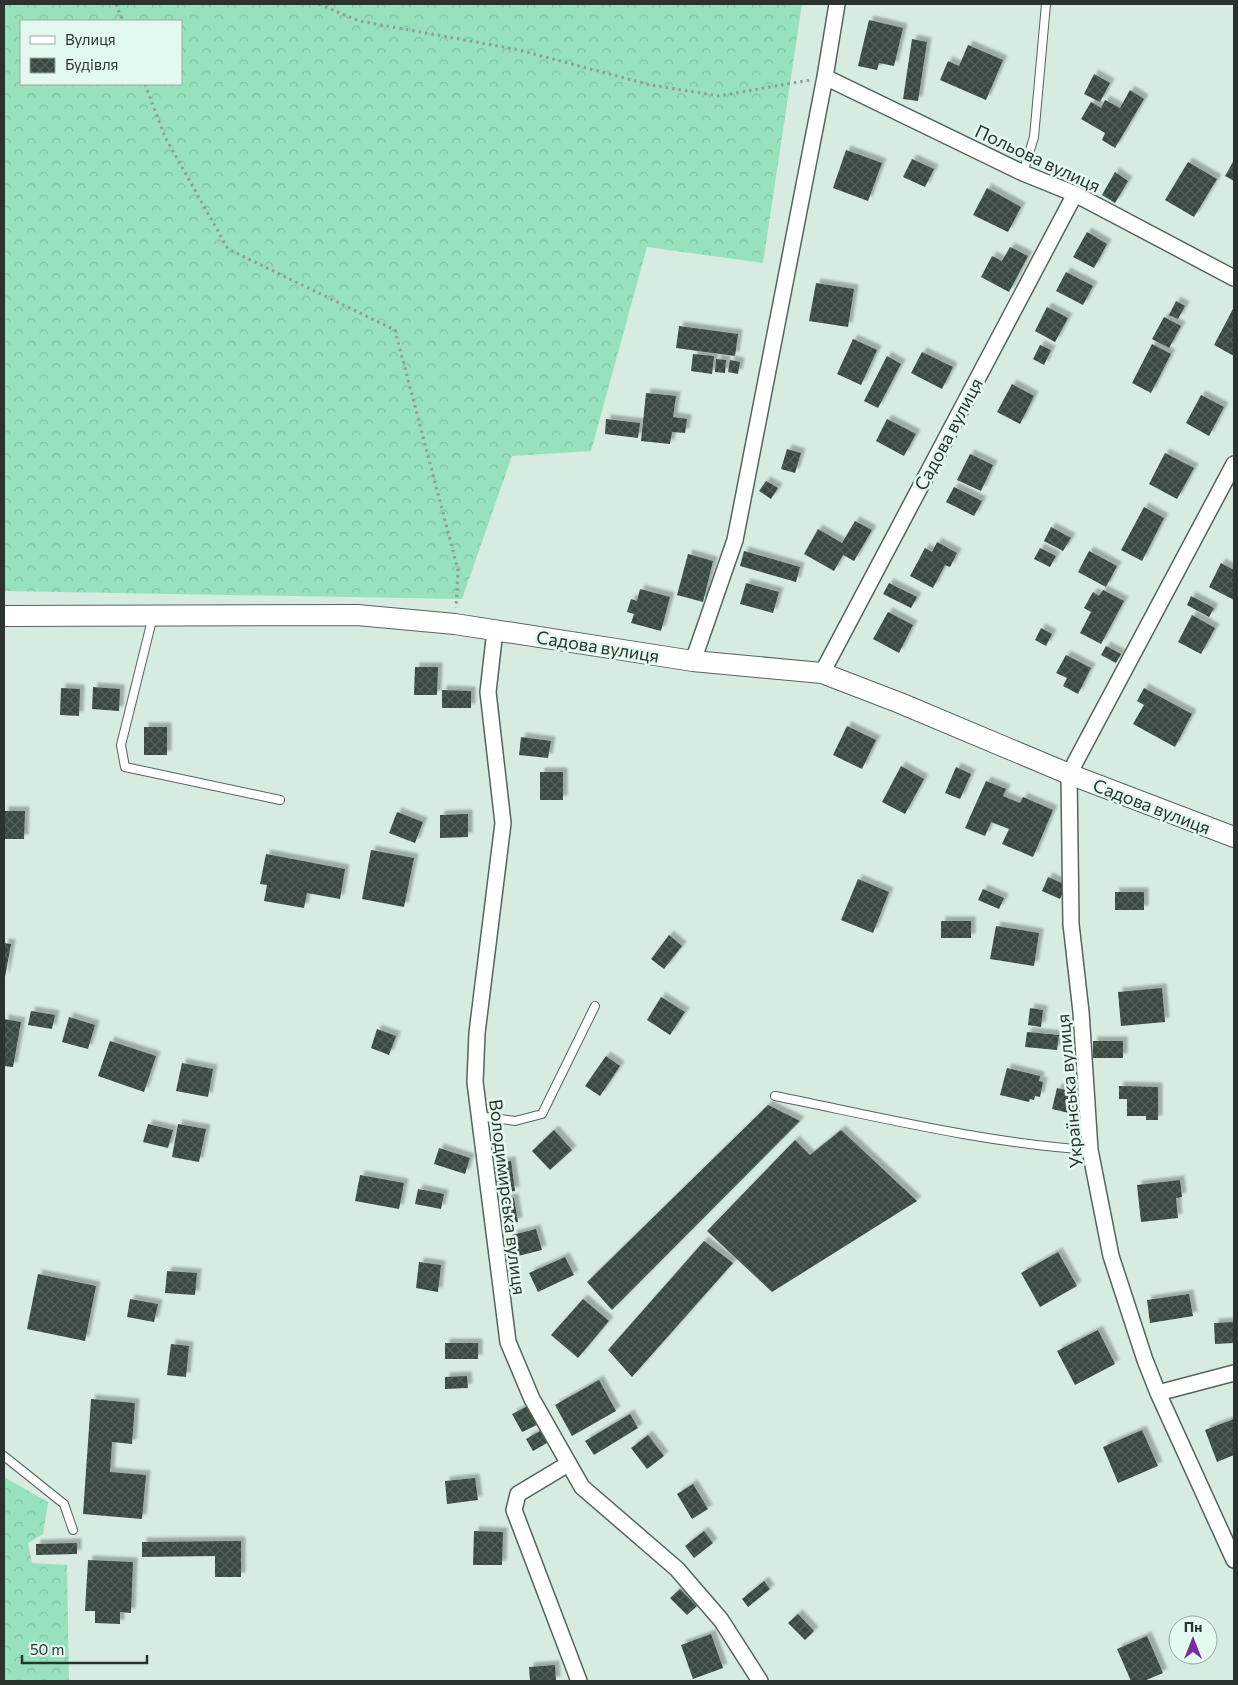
<svg xmlns="http://www.w3.org/2000/svg" width="1238" height="1685" viewBox="0 0 1238 1685" font-family="Commissioner,sans-serif">
<style>
.forest{fill:url(#forest-crowns);fill-rule:evenodd}
.building{fill:url(#building-cross-hatch);filter:url(#shadow)}
.lines{fill:none;stroke-linecap:round;stroke-linejoin:round}
.service-casing{stroke:#54655c;stroke-width:10}
.minor-casing{stroke:#54655c;stroke-width:18}
.tertiary-casing{stroke:#54655c;stroke-width:22}
.path{stroke:#8f9e96;stroke-width:3;stroke-dasharray:2.5 4;stroke-linecap:butt}
.service{stroke:#fff;stroke-width:8}
.minor{stroke:#fff;stroke-width:15}
.tertiary{stroke:#fff;stroke-width:20}
.labels{text-anchor:middle;dominant-baseline:central;stroke-width:5;stroke-linejoin:round;paint-order:stroke}
.street-label{font-size:18px;fill:#2b332f;stroke:#e4f9ed}
</style>
<defs>
<pattern id="forest-crowns" width="20" height="18" patternUnits="userSpaceOnUse" patternTransform="scale(1.25)"><rect width="20" height="18" fill="#97e2bc"/><path d="M2 6a3 3 0 1 1 6 0M12 15a3 3 0 1 1 6 0" fill="none" stroke="#82c2a2"/></pattern>
<pattern id="building-cross-hatch" width="8" height="8" patternUnits="userSpaceOnUse" patternTransform="scale(1.25)"><rect width="8" height="8" fill="#394940"/><path d="M0 0l8 8M0 8l8-8" fill="none" stroke="#54615a"/></pattern>
<filter id="shadow"><feDropShadow dx="4.5" dy="-4.5" stdDeviation="1" flood-color="#0004"/></filter>
</defs>
<rect width="100%" height="100%" fill="#d7ebe0"/>
<!-- forest -->
<path class="forest" d="M4,4H802L763,263L647,247L591,451L512,456L462,599L4,591ZM21,21H181V84H21Z
M4,1477L48,1502L43,1534L28,1543L32,1563L67,1565L69,1681H4Z"/>
<!-- building -->
<path class="building" d="M869,20L903,28L894,66L879,63L877,70L858,66Z
M912,39L927,42L918,101L903,99Z
M968,45L1003,60L986,100L940,80L948,61L959,66Z
M1094,74L1110,83L1100,102L1084,94Z
M1130,90L1144,99L1115,148L1102,140L1105,133L1081,119L1091,102L1101,108L1105,100L1120,108Z
M846,150L882,163L868,201L833,188Z
M912,159L934,169L925,187L903,177Z
M1234,160V181L1225,176Z
M1188,162L1217,179L1194,217L1165,200Z
M1115,172L1128,181L1115,203L1102,195Z
M987,188L1021,207L1008,232L973,215Z
M1087,232L1107,244L1094,268L1073,257Z
M1010,247L1028,256L1009,292L981,277L992,256L1002,261Z
M1066,272L1093,286L1083,305L1056,291Z
M816,283L854,289L848,327L809,321Z
M1176,301L1185,306L1178,319L1169,315Z
M1047,307L1068,318L1055,342L1035,331Z
M1234,307V356L1214,345Z
M1164,317L1181,326L1169,348L1152,339Z
M679,326L738,334L735,356L676,348Z
M853,339L877,350L861,385L837,374Z
M1152,344L1171,354L1151,393L1132,383Z
M1040,345L1051,350L1044,365L1033,359Z
M922,352L953,367L942,389L911,373Z
M693,354L714,356L712,374L691,371Z
M887,356L901,364L878,408L864,401Z
M716,359L726,360L725,373L715,372Z
M730,360L740,362L738,374L728,372Z
M1012,384L1034,396L1020,424L997,412Z
M646,393L676,396L673,417L687,419L685,433L672,432L670,444L641,441Z
M1201,395L1224,407L1209,436L1186,423Z
M606,419L640,423L638,438L605,434Z
M887,419L916,434L904,456L876,441Z
M787,449L801,453L795,473L781,469Z
M1165,453L1194,468L1177,499L1149,484Z
M970,454L993,465L981,491L957,480Z
M766,481L778,488L771,499L759,491Z
M954,487L982,501L974,516L946,502Z
M1144,507L1164,518L1142,561L1121,550Z
M855,521L872,530L854,561L843,555L834,571L804,554L818,529L842,543Z
M1051,527L1071,538L1063,551L1044,541Z
M937,542L957,553L950,567L945,565L933,588L910,576L925,548L932,552Z
M1040,548L1056,556L1050,567L1034,559Z
M744,551L800,567L796,582L740,566Z
M1089,551L1117,566L1106,587L1078,572Z
M688,554L713,561L703,602L677,595Z
M1221,563L1234,570V600L1209,587Z
M746,583L779,592L773,613L740,604Z
M889,583L917,597L911,608L883,594Z
M640,589L670,597L661,631L631,623L634,614L627,612L631,599L637,601Z
M1103,590L1124,601L1101,644L1080,633L1091,612L1084,608L1093,592L1099,596Z
M1191,596L1214,608L1209,617L1187,605Z
M888,612L913,625L899,653L873,639Z
M1192,615L1215,628L1201,654L1178,642Z
M1041,628L1052,634L1046,646L1035,640Z
M1106,646L1121,654L1116,663L1101,655Z
M1066,655L1091,668L1078,694L1063,686L1067,678L1056,673Z
M415,667H438L437,695H414Z
M93,687L120,689L119,711L92,709Z
M61,688L80,689L79,716L60,715Z
M1144,688L1192,714L1175,747L1133,724L1144,705L1137,701Z
M442,690L471,691V708H442Z
M847,726L876,740L862,769L833,755Z
M144,727H167V755H144Z
M521,737L551,741L548,758L519,755Z
M901,766L924,779L905,814L882,802Z
M956,767L971,774L960,799L945,793Z
M540,772H563V800H540Z
M986,781L1006,789L1003,796L1020,803L1023,797L1053,810L1033,857L1002,844L1009,829L991,822L985,836L965,828Z
M4,811H25L24,839H4Z
M397,812L423,822L415,843L389,833Z
M468,814V837L440,838V815Z
M371,850L414,858L404,907L362,899Z
M266,854L345,869L340,899L307,893L304,908L264,901L267,885L260,884Z
M1048,877L1066,885L1060,899L1042,891Z
M858,879L889,892L873,933L841,920Z
M983,889L1004,898L999,909L978,900Z
M1115,892H1144V910H1115Z
M941,921H971V938H941Z
M996,926L1039,933L1034,966L990,959Z
M669,935L682,946L664,969L651,959Z
M4,943L11,944L5,977H4Z
M1162,988L1165,1022L1121,1026L1118,992Z
M661,997L685,1012L670,1035L647,1020Z
M1030,1008L1043,1010L1041,1027L1028,1025Z
M31,1011L55,1015L52,1029L28,1025Z
M69,1017L95,1025L88,1049L62,1042Z
M4,1019L21,1022L13,1067L4,1066Z
M377,1029L396,1036L389,1055L371,1048Z
M1027,1032L1059,1035L1057,1050L1025,1047Z
M110,1041L156,1056L144,1092L98,1076Z
M1093,1041H1123V1058H1093Z
M606,1056L620,1066L600,1096L585,1086Z
M182,1063L213,1069L208,1097L176,1091Z
M1007,1068L1040,1076L1039,1081L1043,1082L1040,1097L1035,1096L1034,1100L1030,1099L1029,1102L1000,1095Z
M1119,1086L1158,1087V1120H1146V1116H1127V1099H1119Z
M1057,1088L1078,1093L1073,1114L1052,1109Z
M768,1105L800,1121L612,1310L587,1282Z
M148,1124L173,1130L168,1148L143,1142Z
M178,1124L206,1129L199,1162L172,1157Z
M554,1130L572,1150L550,1170L532,1151Z
M841,1130L917,1201L772,1292L707,1231L795,1140L810,1155Z
M439,1148L470,1158L465,1174L434,1164Z
M511,1161L515,1191L498,1193L494,1163Z
M360,1175L404,1183L399,1209L355,1201Z
M1180,1180L1182,1197L1176,1198L1178,1218L1141,1222L1137,1185Z
M418,1189L444,1194L441,1209L415,1204Z
M514,1198L518,1222L505,1223L501,1200Z
M536,1229L542,1250L518,1256L512,1235Z
M704,1241L733,1263L632,1377L608,1350Z
M1058,1252L1077,1286L1040,1307L1021,1273Z
M565,1257L574,1275L538,1292L529,1273Z
M419,1262L441,1265L438,1292L416,1288Z
M167,1271L197,1273L195,1295L165,1293Z
M38,1274L96,1286L85,1341L27,1329Z
M1189,1294L1193,1316L1150,1323L1147,1300Z
M130,1299L158,1304L154,1322L127,1317Z
M583,1299L609,1321L578,1358L551,1335Z
M1234,1322V1343L1215,1344L1214,1323Z
M1098,1330L1115,1364L1075,1385L1057,1351Z
M445,1343H478V1359H445Z
M171,1344L189,1346L186,1377L167,1375Z
M467,1376L468,1388L445,1389V1377Z
M599,1380L616,1411L572,1436L555,1405Z
M91,1399L135,1403L132,1444L112,1442L110,1472L146,1475L142,1519L83,1514Z
M528,1406L537,1425L522,1432L512,1414Z
M630,1414L638,1428L594,1455L585,1441Z
M1234,1419V1455L1217,1462L1205,1430Z
M1142,1430L1158,1466L1118,1483L1103,1447Z
M540,1431L547,1443L533,1451L526,1439Z
M648,1435L664,1456L647,1469L631,1448Z
M475,1478L478,1500L447,1504L445,1481Z
M693,1484L708,1509L692,1519L677,1494Z
M474,1531L503,1532L502,1565H473Z
M704,1531L713,1543L694,1558L685,1546Z
M241,1541V1577H215V1556L142,1557V1542Z
M77,1543V1554L36,1555V1544Z
M88,1560L133,1562L131,1613L120,1612V1624L95,1623V1611H85Z
M764,1581L770,1589L748,1607L742,1599Z
M680,1589L697,1606L687,1615L670,1598Z
M798,1614L814,1631L805,1640L788,1623Z
M711,1634L723,1668L693,1679L681,1645Z
M1147,1636L1163,1673L1144,1681H1131L1117,1649Z
M555,1665L556,1681H530L529,1667Z"/>
<g class="lines">
<!-- service casing -->
<g class="service-casing">
<path id="service" d="M1023,173L1034,137L1046,4
M153,616L121,745L125,767L280,800
M775,1096C879,1117 984,1143 1090,1150
M478,1116L515,1121L542,1114L595,1006
M4,1456L64,1504L73,1530"/>
</g>
<!-- minor casing -->
<g class="minor-casing">
<path id="minor" d="M825,77L1023,173L1075,194L1234,278
M1234,464L1069,774L1071,924L1081,1012L1090,1150L1111,1256L1145,1360L1158,1393L1234,1560
M495,630L488,692L503,823L477,1033L475,1082L508,1342L532,1399L582,1487L677,1569L721,1620L760,1681
M693,661L735,540L825,77L837,4
M822,673L1075,194
M1158,1393L1234,1373
M568,1464L518,1494L514,1510L579,1681"/>
</g>
<!-- tertiary casing -->
<g class="tertiary-casing">
<path id="tertiary" d="M4,616L357,615L455,624L693,661L822,673L900,703L1069,774L1234,837"/>
</g>
<!-- path -->
<path class="path" d="M116,4L123,21
M319,4L359,21L515,49L651,85L719,96L810,80
M145,84L165,137L228,249L395,330L458,570L456,608"/>
<!-- service -->
<use href="#service" class="service"/>
<!-- minor -->
<use href="#minor" class="minor"/>
<!-- tertiary -->
<use href="#tertiary" class="tertiary"/>
</g>
<g class="labels">
<!-- street labels -->
<g class="street-label">
<text transform="translate(1038 158) rotate(25)">Польова вулиця</text>
<text transform="translate(948 434) rotate(-62)">Садова вулиця</text>
<text transform="translate(598 646) rotate(9)">Садова вулиця</text>
<text transform="translate(1152 806) rotate(21)">Садова вулиця</text>
<text transform="translate(1069 1091) rotate(-95)">Українська вулиця</text>
<text transform="translate(508 1197) rotate(83)">Володимирська вулиця</text>
</g>
</g>
<!-- border -->
<rect width="1238" height="1685" fill="none" stroke="#2b332f" stroke-width="10"/>
<!-- legend -->
<rect x="20" y="20" width="162" height="65" fill="#e4f9ed" stroke="#9aaaa1"/>
<rect x="30" y="36" width="25" height="8" fill="#ffffff" stroke="#9aaaa1"/>
<text x="65" y="45" font-size="15" fill="#2b332f">Вулиця</text>
<rect x="30" y="58" width="25" height="15" fill="url(#building-cross-hatch)" stroke="#9aaaa1"/>
<text x="65" y="70" font-size="15" fill="#2b332f">Будівля</text>
<!-- north arrow -->
<g transform="translate(1193 1640)"><circle r="24" fill="#e4f9ed" stroke="#9aaaa1"/>
<path d="M0-4L9 19L0 12L-9 19Z" fill="#782da0"/>
<text y="-8" font-size="14" font-weight="bold" text-anchor="middle" fill="#2b332f">Пн</text>
</g>
<!-- scale -->
<path d="M22 1655v8h125v-8" fill="none" stroke="#2b332f" stroke-width="2.5"/>
<text x="30" y="1655" font-size="15" fill="#2b332f" stroke="#e4f9ed" stroke-width="4" paint-order="stroke">50 m</text>
</svg>
